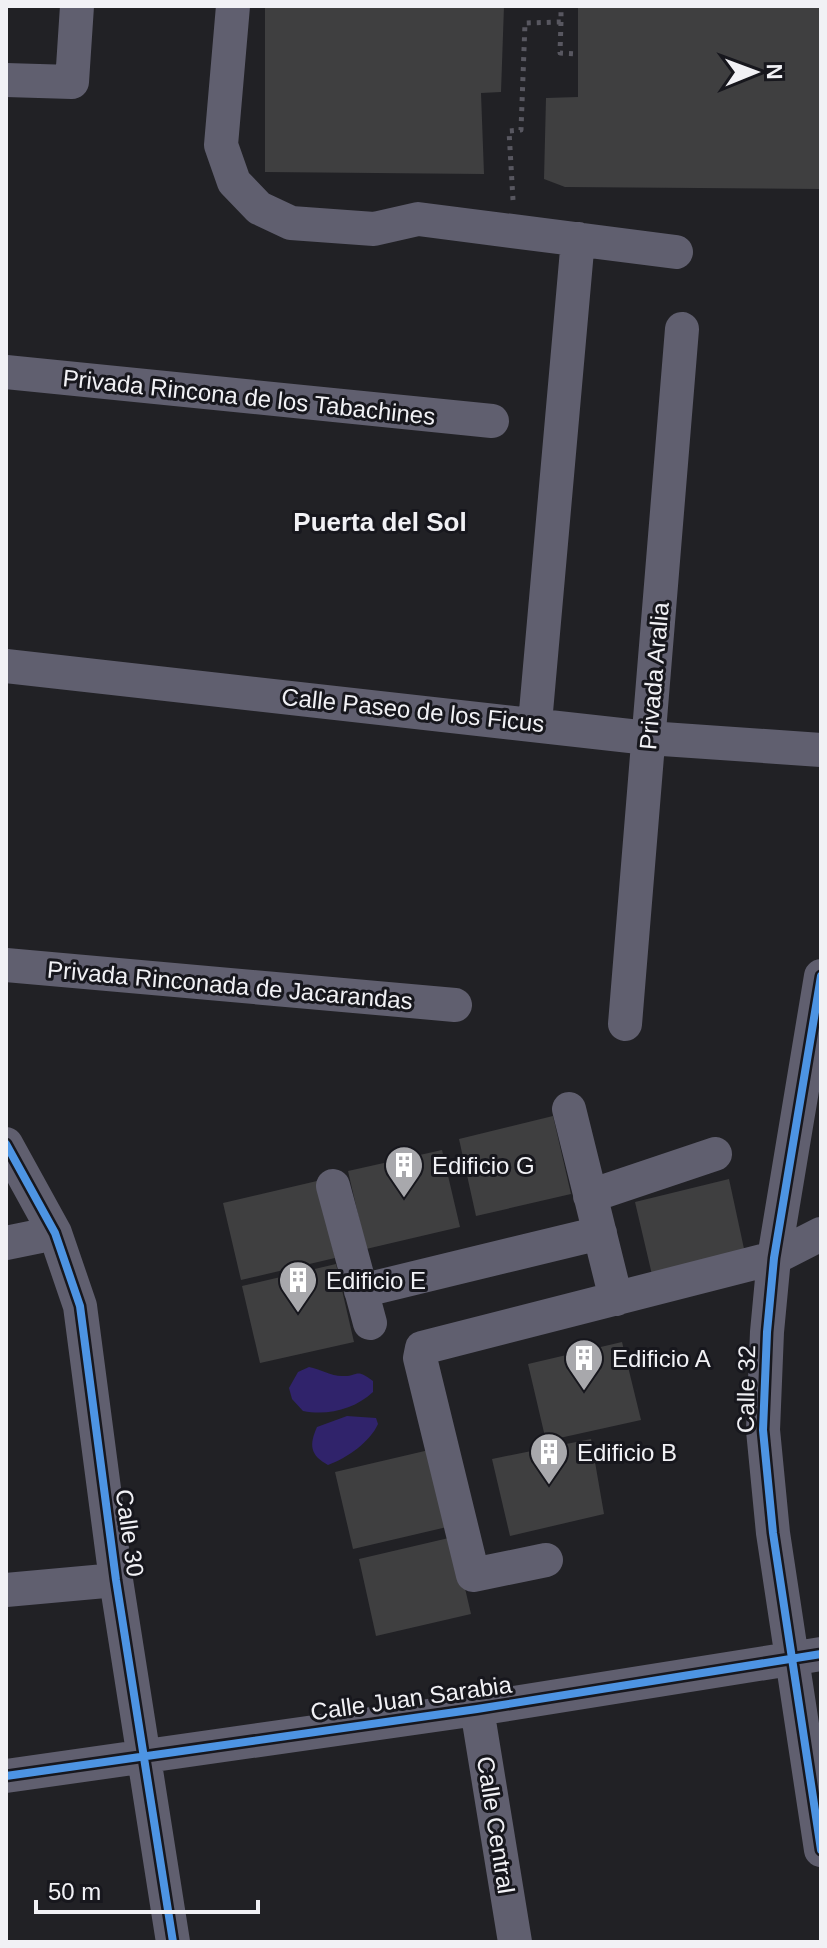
<svg xmlns="http://www.w3.org/2000/svg" width="827" height="1948" viewBox="0 0 827 1948" font-family="Helvetica,sans-serif">
<style>
.water{fill:#30236b}
.building{fill:#3f3f40}
.lines{fill:none;stroke-linecap:round;stroke-linejoin:round}
.path{stroke:#585760;stroke-width:5;stroke-dasharray:4 6;stroke-linecap:butt}
.minor{stroke:#605f6f;stroke-width:34}
.cycleway-casing{stroke:#17171d;stroke-width:13}
.cycleway{stroke:#4d94e3;stroke-width:8}
.labels{text-anchor:middle;dominant-baseline:central;stroke-width:6;stroke-linejoin:round;paint-order:stroke}
.street-label{font-size:24px;fill:#f1f1f5;stroke:#17171d}
.poi-label{font-size:24px;fill:#f1f1f5;stroke:#17171d;text-anchor:start}
.neighbourhood-label{font-size:26px;font-weight:bold;fill:#f1f1f5;stroke:#17171d}
</style>
<rect width="100%" height="100%" fill="#212125"/>
<!-- water -->
<path class="water" d="M309,1367C320,1369 331,1376 342,1376C359,1377 354,1367 373,1381V1392C355,1409 328,1416 303,1411L292,1399L289,1388L298,1372Z
M347,1416L376,1418L378,1424C370,1442 347,1458 328,1465C310,1455 309,1445 317,1427Z"/>
<!-- building -->
<path class="building" d="M265,6H504L501,92L481,93L484,174L265,172Z
M578,6H821V189L565,187L544,179L546,98L578,97Z
M553,1116L571,1194L476,1216L459,1139Z
M442,1150L460,1227L366,1249L348,1171Z
M729,1179L746,1258L653,1279L635,1202Z
M317,1181L335,1258L241,1280L223,1203Z
M336,1264L354,1342L260,1363L242,1286Z
M622,1342L641,1420L546,1441L528,1364Z
M591,1439L604,1514L510,1536L492,1459Z
M429,1450L447,1527L353,1549L335,1472Z
M453,1537L471,1614L376,1636L359,1559Z"/>
<g class="lines">
<!-- path -->
<path class="path" d="M561,22L560,53L578,54
M513,200L509,131L521,130L525,23L561,22V6"/>
<!-- minor -->
<path class="minor" d="M233,6L221,145L234,182L259,208L291,223L374,229L418,219L676,252
M6,80L72,82L77,6
M6,372L492,421
M6,666L648,738L821,750
M535,723L578,239
M6,965L455,1005
M821,976L774,1258L767,1332L763,1430L773,1533L821,1850
M625,1024L682,329
M569,1109L616,1299
M6,1144L55,1233L80,1306L116,1580L173,1942
M333,1186L370,1323
M590,1196L715,1154
M6,1243L55,1233
M361,1291L600,1233
M546,1560L473,1575L420,1358L422,1348L774,1258L821,1234
M6,1590L116,1580
M477,1709L515,1942
M6,1776L477,1709L821,1654"/>
<!-- cycleway casing -->
<g class="cycleway-casing">
<path id="cycleway" d="M821,976L774,1258L767,1332L763,1430L773,1533L821,1850
M6,1144L55,1233L80,1306L116,1580L173,1942
M6,1776L477,1709L821,1654"/>
</g>
<!-- cycleway -->
<use href="#cycleway" class="cycleway"/>
</g>
<!-- icons -->
<defs>
<g id="building-pin" transform="scale(2)"><path d="M0 17L-7.5 6A9.5 9.5 0 1 1 7.5 6Z" fill="#a8a8ac" stroke="#17171d"/><path d="M-4-6H4V6H1V3H-1V6H-4ZM-2.5-4.3h1.7v1.8h-1.7ZM.8-4.3h1.7v1.8H.8ZM-2.5-1h1.7V.8h-1.7ZM.8-1h1.7V.8H.8Z" fill="#fff"/></g>
</defs>
<g fill-rule="evenodd">
<use href="#building-pin" x="404" y="1165"/>
<use href="#building-pin" x="298" y="1280"/>
<use href="#building-pin" x="584" y="1358"/>
<use href="#building-pin" x="549" y="1452"/>
</g>
<g class="labels">
<!-- street labels -->
<g class="street-label">
<text transform="translate(249 397) rotate(6)">Privada Rincona de los Tabachines</text>
<text transform="translate(654 676) rotate(-85)">Privada Aralia</text>
<text transform="translate(413 710) rotate(6)">Calle Paseo de los Ficus</text>
<text transform="translate(230 985) rotate(5)">Privada Rinconada de Jacarandas</text>
<text transform="translate(746 1389) rotate(-89)">Calle 32</text>
<text transform="translate(130 1533) rotate(82)">Calle 30</text>
<text transform="translate(411 1698) rotate(-8)">Calle Juan Sarabia</text>
<text transform="translate(496 1825) rotate(81)">Calle Central</text>
</g>
<!-- poi labels -->
<g class="poi-label">
<text x="432" y="1165">Edificio G</text>
<text x="326" y="1280">Edificio E</text>
<text x="612" y="1358">Edificio A</text>
<text x="577" y="1452">Edificio B</text>
</g>
<!-- neighbourhood labels -->
<g class="neighbourhood-label">
<text x="380" y="522">Puerta del Sol</text>
</g>
</g>
<!-- border -->
<rect width="827" height="1948" fill="none" stroke="#f1f1f5" stroke-width="16"/>
<!-- north arrow -->
<g transform="translate(755 72) rotate(89)" stroke="#17171d" stroke-width="6" paint-order="stroke">
<path d="M0-6L14 30L0 20L-14 30Z" fill="#f1f1f5"/>
<text y="-12" font-size="22" font-weight="bold" text-anchor="middle" fill="#f1f1f5">N</text>
</g>
<!-- scale -->
<path d="M36 1900v12h222v-12" fill="none" stroke="#f1f1f5" stroke-width="4"/>
<text x="48" y="1900" font-size="24" fill="#f1f1f5" stroke="#17171d" stroke-width="6" paint-order="stroke">50 m</text>
</svg>
